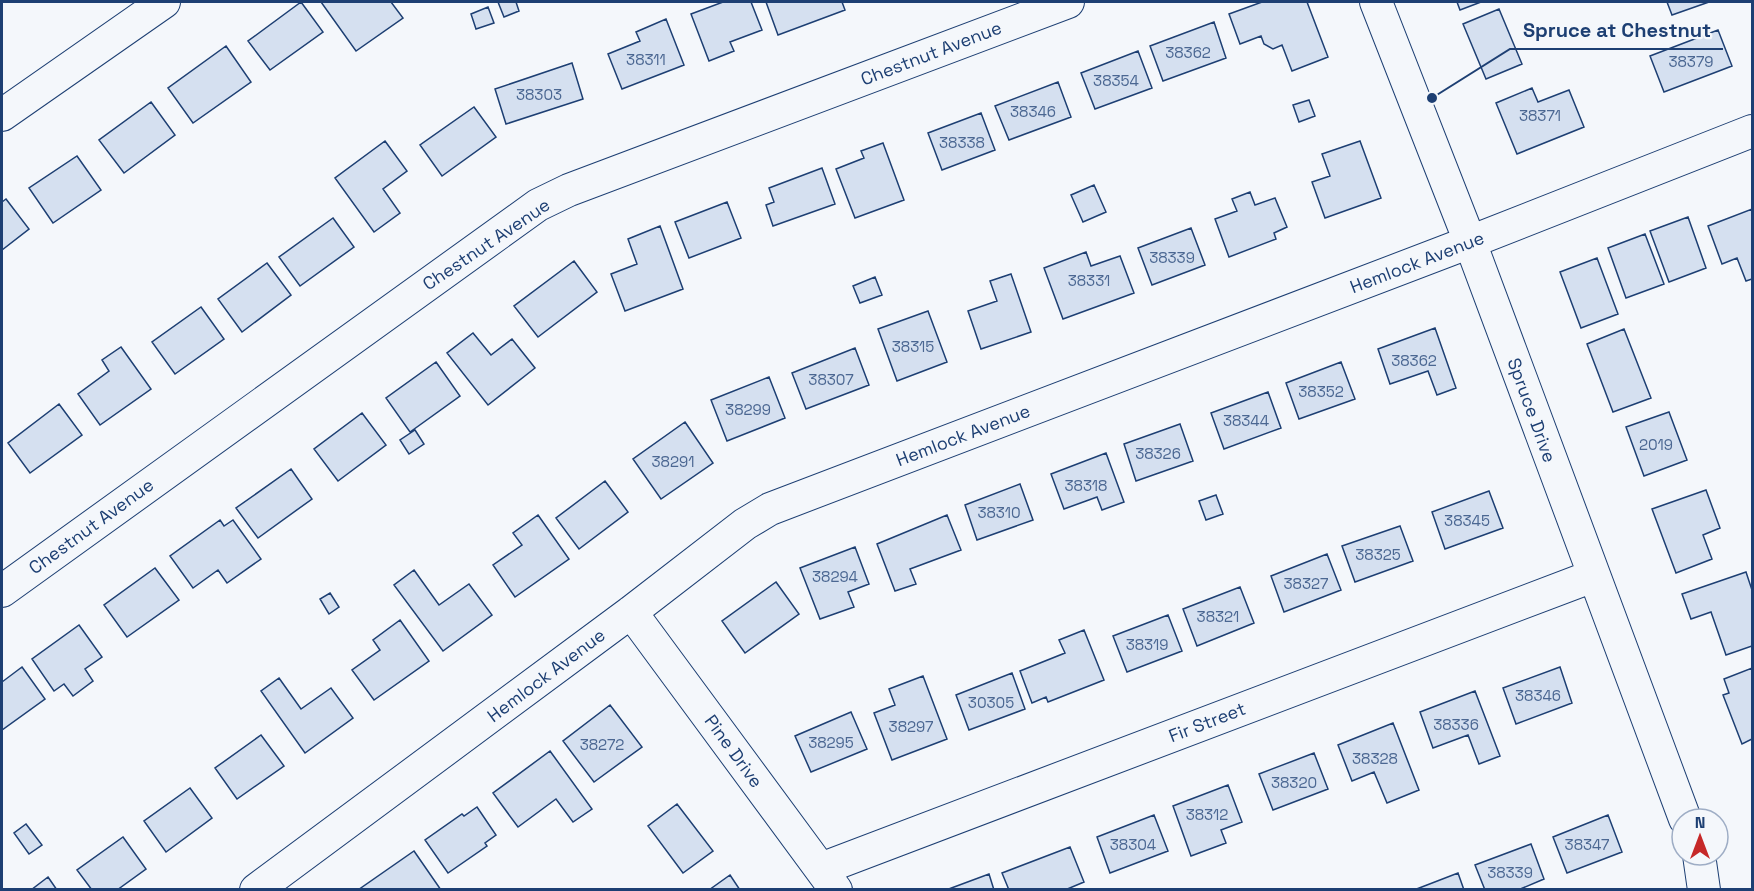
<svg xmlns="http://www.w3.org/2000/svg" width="1754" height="891" viewBox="0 0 1754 891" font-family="'Space Grotesk',sans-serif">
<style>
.building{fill:#d5e0f0;stroke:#1d3f73;stroke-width:1.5}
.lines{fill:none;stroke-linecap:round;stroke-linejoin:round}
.minor-casing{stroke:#1d3f73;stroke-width:34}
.minor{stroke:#f4f7fb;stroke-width:32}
.labels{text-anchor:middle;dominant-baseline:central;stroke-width:4.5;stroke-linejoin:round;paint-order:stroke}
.number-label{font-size:15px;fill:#4b6792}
.street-label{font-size:18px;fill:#1d3f73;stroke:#f4f7fb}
.leader{fill:none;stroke:#1d3f73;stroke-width:2}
.callout-dot{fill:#1d3f73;stroke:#f4f7fb;stroke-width:2}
.callout-label{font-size:20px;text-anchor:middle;font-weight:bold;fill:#1d3f73;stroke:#f4f7fb;stroke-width:4.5;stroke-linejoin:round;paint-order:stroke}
</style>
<rect width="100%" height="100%" fill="#f4f7fb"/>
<!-- building -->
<path class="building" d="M301,2L323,32L270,70L248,41Z
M321,2H391L403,18L356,51Z
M498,2H516L519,11L504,17Z
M723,2H751L762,30L730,42L734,51L709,61L691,14Z
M766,2H842L845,10L778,35Z
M1262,2H1307L1328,57L1292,71L1282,45L1273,49L1264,44L1261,36L1240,44L1229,14Z
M1457,2H1481L1460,10Z
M1667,2H1709L1672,15Z
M488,7L494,23L476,29L471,14Z
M1499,9L1522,64L1486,79L1463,24Z
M666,19L684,65L622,89L608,54L640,41L636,32Z
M1214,22L1226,58L1163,81L1150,46Z
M1718,30L1732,66L1664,92L1650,56Z
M226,46L251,82L193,123L168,88Z
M1138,51L1152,88L1095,109L1081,73Z
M572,63L583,99L506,124L495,89Z
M1058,82L1071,117L1009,140L995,106Z
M1532,88L1538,102L1569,90L1584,127L1517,154L1496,103Z
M1309,100L1315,116L1299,122L1293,105Z
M151,102L175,135L124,173L99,140Z
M474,107L496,137L442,176L420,145Z
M981,113L995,150L942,170L928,133Z
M385,141L407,171L383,189L400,213L374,232L335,178Z
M1360,141L1381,198L1325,218L1312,182L1330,176L1322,154Z
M883,143L904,200L855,218L836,169L864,158L861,151Z
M77,156L101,190L53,223L29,188Z
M822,168L835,204L773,226L766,205L774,202L769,188Z
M1094,185L1106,212L1083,222L1071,195Z
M1250,192L1255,205L1275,198L1287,227L1274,233L1276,239L1229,257L1215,219L1237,211L1232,199Z
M6,199L29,229L2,250V202Z
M727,202L741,238L689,258L675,222Z
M1752,209V279L1746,281L1737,258L1722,264L1708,226Z
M1688,217L1706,268L1669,282L1650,231Z
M333,218L354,247L300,286L279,257Z
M660,226L683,289L625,311L611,274L637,264L628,239Z
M1191,228L1205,265L1152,285L1138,248Z
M1645,234L1664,284L1626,298L1608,248Z
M1086,252L1091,266L1120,256L1134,293L1063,319L1044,268Z
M1597,258L1618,314L1581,328L1560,272Z
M574,261L597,292L538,337L514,306Z
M267,263L291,295L242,332L218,299Z
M1011,274L1031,332L981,349L968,311L997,301L990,281Z
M875,277L882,295L860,303L853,286Z
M201,307L224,339L175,374L152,342Z
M928,311L947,362L897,381L878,329Z
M1435,328L1456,388L1437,395L1428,371L1390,384L1378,349Z
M1624,329L1651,398L1613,412L1587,344Z
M473,333L491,355L512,339L535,368L488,405L447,353Z
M121,347L151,389L100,425L78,394L109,371L102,360Z
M855,348L869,385L806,409L792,373Z
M436,362L460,396L410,432L386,398Z
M1341,362L1355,399L1299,419L1286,383Z
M769,377L785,418L727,441L711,400Z
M1268,392L1281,428L1224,449L1211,413Z
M59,404L82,435L30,473L8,443Z
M1669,412L1687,460L1644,476L1626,427Z
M362,413L386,445L338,481L314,449Z
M685,422L713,463L661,499L633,459Z
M1180,424L1193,461L1136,481L1124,444Z
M415,430L424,444L409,454L400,440Z
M1106,453L1124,502L1102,510L1097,497L1064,509L1051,474Z
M291,469L312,499L258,538L236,508Z
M605,481L628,512L579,549L556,518Z
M1020,484L1033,520L977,540L965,505Z
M1706,490L1720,528L1703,535L1712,559L1676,573L1652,509Z
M1489,491L1503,528L1445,549L1432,512Z
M1216,495L1223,514L1206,520L1199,501Z
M538,515L569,559L515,597L493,565L522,545L513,533Z
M947,515L961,550L910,569L916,584L895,591L877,544Z
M220,520L224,526L233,520L261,559L227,583L218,570L193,588L170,556Z
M1400,526L1413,561L1355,582L1342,546Z
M855,547L869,584L848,592L854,607L820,619L800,568Z
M1327,554L1341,590L1284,612L1271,576Z
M155,568L179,600L127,637L104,605Z
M414,570L439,605L469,584L492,615L443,651L394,585Z
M1746,572L1752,590V646L1726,655L1711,612L1691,619L1682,594Z
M776,582L799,614L745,653L722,621Z
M1240,587L1254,623L1197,646L1183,609Z
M330,593L339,607L329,614L320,599Z
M1168,615L1182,651L1127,672L1113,636Z
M400,620L429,661L374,700L352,670L380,650L373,640Z
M79,625L102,657L85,669L93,681L73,696L64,684L54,691L32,659Z
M1084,630L1104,680L1048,702L1046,697L1032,703L1020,671L1065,653L1059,640Z
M22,667L45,699L2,730V682Z
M1560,667L1572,703L1516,724L1503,688Z
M1752,668V739L1742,744L1723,695L1729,693L1724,679Z
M1012,673L1025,709L969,730L956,695Z
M923,676L947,739L892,760L874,713L895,705L889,689Z
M279,678L301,709L331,688L353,718L305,753L261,691Z
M1475,691L1500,756L1479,764L1468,735L1433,748L1420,712Z
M610,705L642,747L594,782L563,741Z
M851,712L867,749L811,772L795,736Z
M1393,723L1419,790L1387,803L1374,772L1352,781L1338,745Z
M261,735L284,766L237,799L215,768Z
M550,751L592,809L573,822L556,799L518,827L493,793Z
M1314,753L1328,789L1273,810L1259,774Z
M1228,785L1242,822L1221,830L1226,843L1191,856L1173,806Z
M190,788L212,818L166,852L144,821Z
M677,804L713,851L683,873L648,826Z
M477,807L496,835L485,843L487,846L448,873L425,840L462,814L464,816Z
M1154,815L1168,851L1110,873L1097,837Z
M1608,815L1622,852L1567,873L1553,837Z
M26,824L42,845L29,854L14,833Z
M123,837L146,869L117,890H92L77,870Z
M1531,844L1544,879L1518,890H1485L1475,865Z
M1070,847L1084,882L1065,890H1009L1002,873Z
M414,851L441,890H358Z
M1458,873L1464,890H1414Z
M989,874L994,890H946Z
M730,875L740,890H709Z
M48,877L57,890H31Z"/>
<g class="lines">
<!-- minor casing -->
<g class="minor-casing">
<path id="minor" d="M1376,2L1470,242L1685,819
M2,115L164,2
M2,591L538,205L569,190L1068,2
M631,612L836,890
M1699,855L1704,890
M821,869L1593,576
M256,890L631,612L745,524L770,509L1470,242L1752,131"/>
</g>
<!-- minor -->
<use href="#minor" class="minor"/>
</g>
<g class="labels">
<!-- number labels -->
<g class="number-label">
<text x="1188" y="52">38362</text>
<text x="646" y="59">38311</text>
<text x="1691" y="61">38379</text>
<text x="1116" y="80">38354</text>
<text x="539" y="94">38303</text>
<text x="1033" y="111">38346</text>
<text x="1540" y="115">38371</text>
<text x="962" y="142">38338</text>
<text x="1172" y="257">38339</text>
<text x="1089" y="280">38331</text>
<text x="913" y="346">38315</text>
<text x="1414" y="360">38362</text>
<text x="831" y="379">38307</text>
<text x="1321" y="391">38352</text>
<text x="748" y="409">38299</text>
<text x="1246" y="420">38344</text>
<text x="1656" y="444">2019</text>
<text x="1158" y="453">38326</text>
<text x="673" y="461">38291</text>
<text x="1086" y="485">38318</text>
<text x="999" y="512">38310</text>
<text x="1467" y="520">38345</text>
<text x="1378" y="554">38325</text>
<text x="835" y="576">38294</text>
<text x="1306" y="583">38327</text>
<text x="1218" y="616">38321</text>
<text x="1147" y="644">38319</text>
<text x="1538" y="695">38346</text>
<text x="991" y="702">30305</text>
<text x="1456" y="724">38336</text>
<text x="911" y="726">38297</text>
<text x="831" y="742">38295</text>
<text x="602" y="744">38272</text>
<text x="1375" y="758">38328</text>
<text x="1294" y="782">38320</text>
<text x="1207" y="814">38312</text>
<text x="1133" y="844">38304</text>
<text x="1587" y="844">38347</text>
<text x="1510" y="872">38339</text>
</g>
<!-- street labels -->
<g class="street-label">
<text transform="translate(931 53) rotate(-21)">Chestnut Avenue</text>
<text transform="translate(486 244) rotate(-34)">Chestnut Avenue</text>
<text transform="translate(1417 262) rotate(-21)">Hemlock Avenue</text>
<text transform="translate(1532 410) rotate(70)">Spruce Drive</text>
<text transform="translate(963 435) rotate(-21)">Hemlock Avenue</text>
<text transform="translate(91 526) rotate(-36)">Chestnut Avenue</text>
<text transform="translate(546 675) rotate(-37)">Hemlock Avenue</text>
<text transform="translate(1207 722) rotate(-21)">Fir Street</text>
<text transform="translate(734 751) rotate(54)">Pine Drive</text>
</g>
</g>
<!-- callouts -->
<path class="leader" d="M1432 98L1510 49H1723"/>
<circle class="callout-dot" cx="1432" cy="98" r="6"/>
<g class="callout-label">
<text x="1617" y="37">Spruce at Chestnut</text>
</g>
<!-- border -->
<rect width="1754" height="891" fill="none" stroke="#1d3f73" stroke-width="6"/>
<!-- north arrow -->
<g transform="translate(1700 837)"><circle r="28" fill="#f4f7fb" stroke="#9eadc5" stroke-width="1.5"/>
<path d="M0-4.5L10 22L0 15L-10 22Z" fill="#c62828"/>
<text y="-9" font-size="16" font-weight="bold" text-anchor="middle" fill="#1d3f73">N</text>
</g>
</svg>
